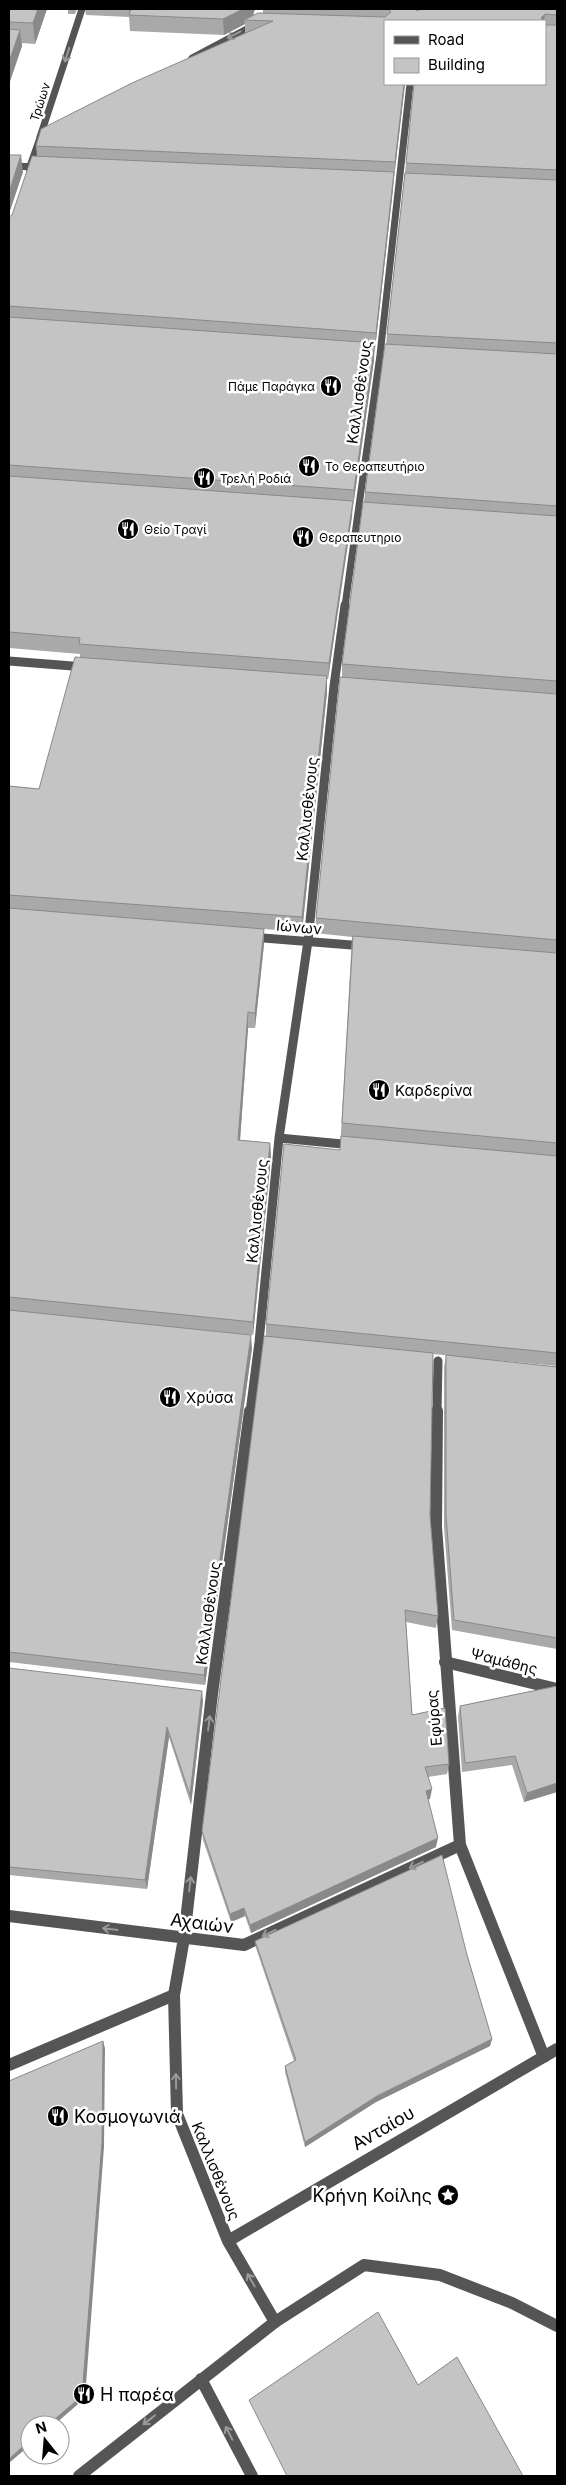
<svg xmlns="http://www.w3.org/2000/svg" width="566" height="2485" viewBox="0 0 566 2485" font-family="Inter,sans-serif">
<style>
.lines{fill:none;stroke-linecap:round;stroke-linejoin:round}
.service-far1{stroke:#555;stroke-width:7}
.service{stroke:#555;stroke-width:12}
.minor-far2{stroke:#555;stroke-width:7}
.minor-far1{stroke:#555;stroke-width:9}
.minor{stroke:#555;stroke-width:12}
.tertiary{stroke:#555;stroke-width:12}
.wall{fill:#a9a9a9}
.shaded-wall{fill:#898989}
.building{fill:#c4c4c4;stroke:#898989}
.oneway{stroke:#999}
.labels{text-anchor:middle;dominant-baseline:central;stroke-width:5;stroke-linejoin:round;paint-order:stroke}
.far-street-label{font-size:12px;fill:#000;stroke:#fff}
.far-poi-label{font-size:12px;fill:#000;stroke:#fff;text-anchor:start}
.street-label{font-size:15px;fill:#000;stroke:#fff}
.poi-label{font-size:15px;fill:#000;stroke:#fff;text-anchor:start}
.near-street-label{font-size:18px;fill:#000;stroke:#fff}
.near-poi-label{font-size:18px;fill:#000;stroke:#fff;text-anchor:start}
</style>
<rect width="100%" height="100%" fill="#fff"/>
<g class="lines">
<!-- service-far1 -->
<path class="service-far1" d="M40,137L82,9"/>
<!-- service -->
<path class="service" d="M445,1662L557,1689
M9,2065L174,1995"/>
<!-- minor-far2 -->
<path class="minor-far2" d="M192,58L256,24
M9,166L40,167
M29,169L40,138
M345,606L380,355L410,84"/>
<!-- minor-far1 -->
<path class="minor-far1" d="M9,661L85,667
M251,937L364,946
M279,1138L353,1145
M250,1412L259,1342L279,1138L308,941L334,686L345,605
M437,1412L438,1361"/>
<!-- minor -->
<path class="minor" d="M250,1411L212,1694L184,1938L174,1995L177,2114L228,2241L275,2322
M437,1411L436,1527L460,1845L544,2057
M9,1916L244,1945L460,1845
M228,2241L557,2049"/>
<!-- tertiary -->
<path class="tertiary" d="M201,2379L252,2476
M79,2476L275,2322L364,2265L440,2275L512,2303L557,2326"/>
</g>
<!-- wall -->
<path class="wall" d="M9,9H47L35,44L22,43V46L9,84Z
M68,9H77L75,14H68Z
M85,9H255L253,15L263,13V9H415L417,11L557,9V1366L433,1354L430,1515L438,1616L436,1628L406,1622L412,1715L449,1764L447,1774L428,1777L430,1799H428L436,1847L251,1933L245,1916L231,1922L203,1840L202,1831L266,1336V1324L340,1150L352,937L315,933L316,918L342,677V664L364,502L365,492L386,345L387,334L406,163L545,84V21H385L405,84L394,178L393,189L375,349H374V360L328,679H327V692L302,932L264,929V944L255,1028H248L240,1140L270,1143L271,1157L253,1335L9,1311L252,1348L205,1685L9,1662V786L39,789L80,657V654L9,648V217L12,215L37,156L36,146L245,33V24L224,35L130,31L129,17L86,15Z
M446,1355L557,1367V1649L452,1630L444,1527V1368Z
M9,1668L203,1701L191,1805L169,1737L147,1889L9,1875Z
M557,1686V1792L524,1802L512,1765L462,1772L458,1716L460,1706Z
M255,1941L467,1955L492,2039L490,2046L376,2102L305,2147L285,2072V2066L294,2061L256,1948Z"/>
<!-- shaded-wall -->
<path class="shaded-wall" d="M38,9H47L35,44L33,23Z
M243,9H255L252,19L244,20L245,24L224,35L223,19Z
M545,14L544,21L541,18Z
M20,30L22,46L9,84V62Z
M404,84H405L394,178L395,162Z
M21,155L23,172L9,214V192Z
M394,172L393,189L375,349L376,333Z
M375,343L374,360L353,507L354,490Z
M353,501L352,517L328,679L329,663Z
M327,676V692L302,932V917Z
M264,929V944L255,1028V1013Z
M248,1012V1028L239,1154L238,1140Z
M270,1143L271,1157L253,1335V1322Z
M251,1335L252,1348L205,1685L204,1675Z
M202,1691L203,1701L191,1805L190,1795Z
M167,1727L169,1737L147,1889L145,1880Z
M557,1783V1792L524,1802L527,1793Z
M432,1789L430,1799L424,1801L426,1791Z
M438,1838L436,1847L251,1933L250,1925Z
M244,1908L245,1916L231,1922L230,1914Z
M492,2039L490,2046L376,2102L305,2147V2142L377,2096Z
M103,2041L105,2048L104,2147L85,2398L54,2425H48Z
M30,2440V2445L9,2463V2459Z"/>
<!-- building -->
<path class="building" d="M9,9H38L33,23L9,22Z
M131,9H243L223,19L129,15Z
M388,9H415L417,11L421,9H557V15L545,14L541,18L544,21H385V84H404L395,162L36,146L41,129L132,83L273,21L244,20L258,13L385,17L391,12Z
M545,23L546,25H557V170L406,163L414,84H545Z
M9,29L20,30L9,62Z
M9,155H21L9,192Z
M32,156L394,172L376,333L9,306V217L12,215Z
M405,173L557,180V343L387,334Z
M9,317L375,343L354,490L9,465Z
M385,344L557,354V506L365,492Z
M9,476L353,501L329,663L79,644L80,638L9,632Z
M363,502L557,516V681L342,664Z
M75,657L327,676L302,917L9,895V786L39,789Z
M340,677L557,694V940L316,918Z
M9,908L264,929L255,1013L248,1012L238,1140L270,1143L253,1322L9,1297Z
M353,936L557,953V1143L342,1123Z
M341,1136L557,1156V1353L266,1324L284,1144L340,1150Z
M9,1310L251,1335L204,1675L9,1652Z
M264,1336L433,1353L430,1515L438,1616L405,1610L412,1715L445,1708L449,1764L425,1767L432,1789L426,1791L438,1838L250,1925L244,1908L230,1914L202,1831Z
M446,1355L557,1367V1638L454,1620L446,1515Z
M9,1668L202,1691L190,1795L167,1727L145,1880L9,1867Z
M557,1686V1783L527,1793L515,1756L465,1763L460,1706Z
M442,1855L467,1955L492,2039L377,2096L305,2142L285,2066L296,2060L255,1941Z
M103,2041L102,2142L82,2396L48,2425H30V2440L9,2459V2081Z
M378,2312L418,2385L457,2357L523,2476H287L249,2400Z"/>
<!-- one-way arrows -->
<defs><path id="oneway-shaft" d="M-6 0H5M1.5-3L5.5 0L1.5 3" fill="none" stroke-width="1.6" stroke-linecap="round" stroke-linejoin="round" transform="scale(1.25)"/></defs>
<g class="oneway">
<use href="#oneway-shaft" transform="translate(234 35) rotate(152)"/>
<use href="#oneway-shaft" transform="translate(67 55) rotate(108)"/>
<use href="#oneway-shaft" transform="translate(209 1723) rotate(-83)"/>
<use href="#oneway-shaft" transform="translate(416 1865) rotate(155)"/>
<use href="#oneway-shaft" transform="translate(190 1884) rotate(-83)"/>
<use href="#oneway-shaft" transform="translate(110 1929) rotate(-173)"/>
<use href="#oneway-shaft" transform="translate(269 1933) rotate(155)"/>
<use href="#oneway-shaft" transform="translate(176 2081) rotate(-91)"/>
<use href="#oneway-shaft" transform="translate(251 2280) rotate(-120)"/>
<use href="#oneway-shaft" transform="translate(149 2420) rotate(142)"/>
<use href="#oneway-shaft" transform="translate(229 2433) rotate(-117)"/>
</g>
<!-- icons -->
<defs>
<g id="restaurant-disc" transform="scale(1.125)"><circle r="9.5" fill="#000" stroke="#fff"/><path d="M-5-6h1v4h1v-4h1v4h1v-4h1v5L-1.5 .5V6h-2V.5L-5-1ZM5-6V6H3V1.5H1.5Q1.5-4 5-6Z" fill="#fff"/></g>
<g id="sight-disc" transform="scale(1.125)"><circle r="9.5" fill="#000" stroke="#fff"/><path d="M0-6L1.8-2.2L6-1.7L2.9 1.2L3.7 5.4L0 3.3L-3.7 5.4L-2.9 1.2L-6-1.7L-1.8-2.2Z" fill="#fff"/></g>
</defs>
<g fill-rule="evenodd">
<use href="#restaurant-disc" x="331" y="386"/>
<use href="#restaurant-disc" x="309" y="466"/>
<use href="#restaurant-disc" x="204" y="478"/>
<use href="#restaurant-disc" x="128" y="529"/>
<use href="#restaurant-disc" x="303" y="537"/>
<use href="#restaurant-disc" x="379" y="1090"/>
<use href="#restaurant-disc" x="170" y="1397"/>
<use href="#restaurant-disc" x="58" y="2116"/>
<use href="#sight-disc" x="448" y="2195"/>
<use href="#restaurant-disc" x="84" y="2394"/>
</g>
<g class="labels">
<!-- far-street labels -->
<g class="far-street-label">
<text transform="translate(40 102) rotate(-72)">Τρώων</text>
</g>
<!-- far-poi labels -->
<g class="far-poi-label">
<text x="315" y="386" text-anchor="end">Πάμε Παράγκα</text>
<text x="325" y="466">Το Θεραπευτήριο</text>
<text x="220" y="478">Τρελή Ροδιά</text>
<text x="144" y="529">Θείο Tραγί</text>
<text x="319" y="537">Θεραπευτηριο</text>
</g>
<!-- street labels -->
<g class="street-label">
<text transform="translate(359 392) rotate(-82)">Καλλισθένους</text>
<text transform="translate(307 809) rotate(-84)">Καλλισθένους</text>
<text transform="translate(299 927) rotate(5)">Ιώνων</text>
<text transform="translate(257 1211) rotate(-84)">Καλλισθένους</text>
<text transform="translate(208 1613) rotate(-82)">Καλλισθένους</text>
<text transform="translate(504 1661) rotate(14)">Ψαμάθης</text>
<text transform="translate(434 1718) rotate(-95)">Εφύρας</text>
<text transform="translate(216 2171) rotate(68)">Καλλισθένους</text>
</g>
<!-- poi labels -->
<g class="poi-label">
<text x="395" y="1090">Καρδερίνα</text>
<text x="186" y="1397">Χρύσα</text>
</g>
<!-- near-street labels -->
<g class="near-street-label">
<text transform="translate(202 1923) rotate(7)">Αχαιών</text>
<text transform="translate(383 2128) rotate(-30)">Ανταίου</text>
</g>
<!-- near-poi labels -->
<g class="near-poi-label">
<text x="74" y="2116">Κοσμογωνιά</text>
<text x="432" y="2195" text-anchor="end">Κρήνη Κοίλης</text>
<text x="100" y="2394">Η παρέα</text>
</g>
</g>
<!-- border -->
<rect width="566" height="2485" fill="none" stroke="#000000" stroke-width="20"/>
<!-- legend -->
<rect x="384" y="20" width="162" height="65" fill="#ffffff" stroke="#999999"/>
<rect x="394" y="36" width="25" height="8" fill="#555555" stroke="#999999"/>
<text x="428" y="45" font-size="15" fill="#000000">Road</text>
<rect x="394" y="58" width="25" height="15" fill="#c4c4c4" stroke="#999999"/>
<text x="428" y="70" font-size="15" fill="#000000">Building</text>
<!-- north arrow -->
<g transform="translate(45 2440) rotate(343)"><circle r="24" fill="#ffffff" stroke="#999999"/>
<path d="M0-4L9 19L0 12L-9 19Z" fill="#000000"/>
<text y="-8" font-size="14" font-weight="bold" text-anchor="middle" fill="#000000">N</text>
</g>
</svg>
